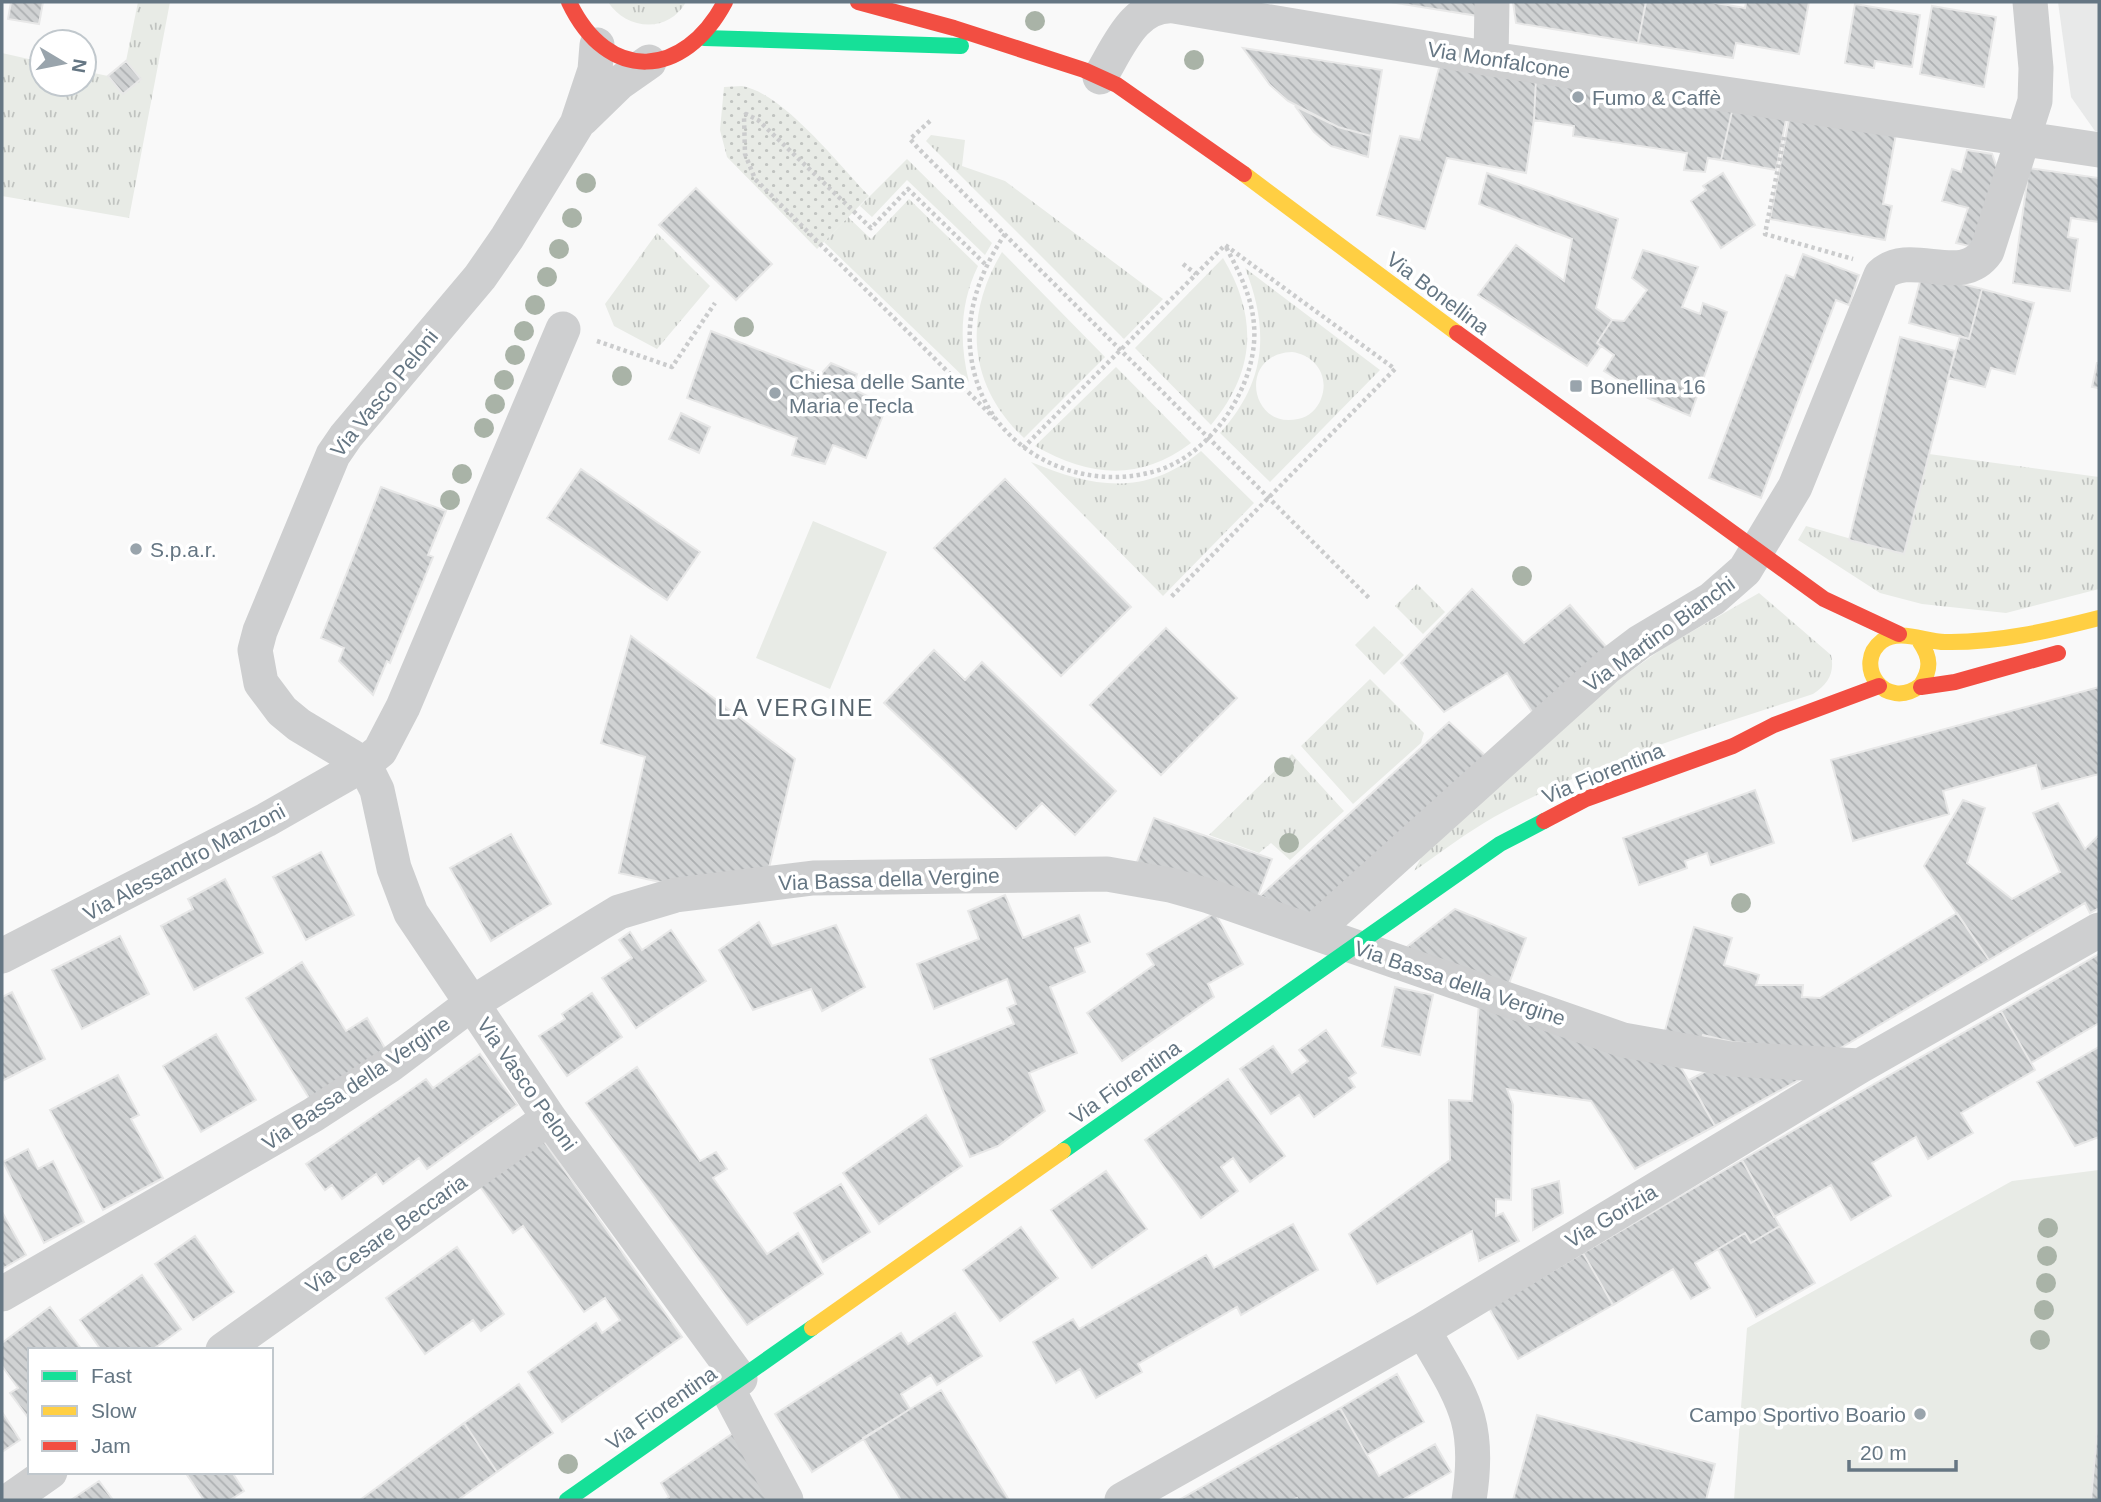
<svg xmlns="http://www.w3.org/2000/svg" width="2101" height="1502" viewBox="0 0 2101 1502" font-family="Helvetica,sans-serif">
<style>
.built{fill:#e8e9e9}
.grass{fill:url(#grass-tufts);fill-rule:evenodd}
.park{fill:url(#park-dots)}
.pitch{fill:#e8ebe6}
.building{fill:url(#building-back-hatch);stroke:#e8e8e8;stroke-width:2}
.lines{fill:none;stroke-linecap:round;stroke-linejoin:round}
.path{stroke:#cbcccd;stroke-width:4.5;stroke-dasharray:3.5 3.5;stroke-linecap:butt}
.street{stroke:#cecfd0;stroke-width:35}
.fast{stroke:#16e098;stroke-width:16}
.slow{stroke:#ffcf43;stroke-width:16}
.jam{stroke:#f24e42;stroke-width:16}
.tree{fill:#a9b3a7}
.poi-dot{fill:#99a4ac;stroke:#fff;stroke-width:2.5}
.labels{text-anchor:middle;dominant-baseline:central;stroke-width:7;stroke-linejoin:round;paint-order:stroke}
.street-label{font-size:21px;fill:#657683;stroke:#fff}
.poi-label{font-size:21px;fill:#657683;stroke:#fff;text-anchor:start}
.neighbourhood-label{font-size:23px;letter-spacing:2px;fill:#57646e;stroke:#fff}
</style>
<defs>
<pattern id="grass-tufts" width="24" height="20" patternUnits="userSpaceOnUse" patternTransform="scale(1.75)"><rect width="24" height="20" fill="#e8ebe6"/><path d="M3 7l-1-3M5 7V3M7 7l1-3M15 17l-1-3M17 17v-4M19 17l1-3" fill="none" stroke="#c0c3c0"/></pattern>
<pattern id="park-dots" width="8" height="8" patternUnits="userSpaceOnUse" patternTransform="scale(1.75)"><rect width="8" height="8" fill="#e8ebe6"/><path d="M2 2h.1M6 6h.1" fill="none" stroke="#c0c3c0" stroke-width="1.8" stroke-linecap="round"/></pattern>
<pattern id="building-back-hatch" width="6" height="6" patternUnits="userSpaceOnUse" patternTransform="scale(1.75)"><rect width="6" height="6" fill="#d0d2d3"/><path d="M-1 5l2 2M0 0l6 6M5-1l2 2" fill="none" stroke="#acafb1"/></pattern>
</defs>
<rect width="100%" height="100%" fill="#f9f9f9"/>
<!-- built -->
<path class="built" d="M2058,2H2099V132L2095,131L2071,97Z"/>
<!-- grass -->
<path class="grass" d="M138,2H170L129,218L2,196V53L42,62V84H84V71L108,76L123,94L141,79L126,61Z
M608,2H686C668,34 626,30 608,2Z
M931,135L965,140L962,166L1005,181L1163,299L1124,339L926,141Z
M907,159L992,243L985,255L907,180L872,217L860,206Z
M909,199L978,266C960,303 959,342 969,382L824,242L848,217L871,239Z
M657,233L710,286L657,349L614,326L605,304Z
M1002,252L1105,357L1024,438C968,386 963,317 1002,252Z
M1223,258C1258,317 1256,371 1211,425L1135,348Z
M1245,268L1380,370L1270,482L1220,433C1266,382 1270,331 1245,268ZM1292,352C1315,355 1330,376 1321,399C1317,409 1309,417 1298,419C1250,430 1237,354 1292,352Z
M1116,367L1191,443C1139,482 1090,477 1035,446Z
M1201,451L1254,503L1163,596L1031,462C1093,488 1146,497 1201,451Z
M1929,454L2099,477V589L2006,613L1922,604L1880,593L1798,540L1806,526L1904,554Z
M1417,584L1445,612L1423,634L1395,606Z
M1759,593L1831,655C1835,673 1828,684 1813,694C1705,729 1594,762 1494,817C1466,833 1440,853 1414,871L1423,854L1603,691L1663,648Z
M1374,626L1404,655L1384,675L1355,645Z
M1370,679L1424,733L1421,743L1353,804L1301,746Z
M1292,754L1344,811L1290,860L1271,843L1259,853L1209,835Z"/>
<!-- park -->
<path class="park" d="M742,86C783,93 839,165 869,196L817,249L727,157L720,130L724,87Z"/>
<!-- pitch -->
<path class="pitch" d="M813,521L887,552L830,689L756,658Z
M2099,1170V1500H1734L1747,1328L2012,1181Z"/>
<!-- building -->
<path class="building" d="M11,2H43L39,24L8,19Z
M1390,2H1480L1478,16Z
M1513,2H1646L1638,43L1516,23Z
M1646,2H1710L1745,8L1746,2H1809L1799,54L1736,43L1733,58L1638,43Z
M1855,4L1920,15L1912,67L1875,61L1874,68L1845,63Z
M1932,6L1996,17L1984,87L1920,74Z
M1243,48L1382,70L1371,136L1338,127L1288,101L1270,85Z
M126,61L141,79L123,94L108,76Z
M1440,64L1536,78L1534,120L1526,173L1447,158L1425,229L1377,215L1400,136L1420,140Z
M1536,78L1733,107L1721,160L1708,158L1705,172L1684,170L1687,153L1573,136L1574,126L1534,120Z
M1295,106L1338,127L1371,136L1368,157L1331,146L1314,132Z
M1733,107L1787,115L1776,170L1721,160Z
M1790,114L1896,134L1883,204L1892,206L1885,240L1770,219Z
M1967,150L1992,154L1998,170L1974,247L1956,243L1968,208L1942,201L1952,169L1961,172Z
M2029,168L2099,178V222L2071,218L2068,237L2078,239L2070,291L2013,283Z
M1487,173L1618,219L1596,308L1612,320L1597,343L1601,346L1587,366L1478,295L1516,245L1564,281L1572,239L1479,204Z
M1723,173L1755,225L1721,248L1691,201L1706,190L1703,186Z
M696,188L772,264L736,300L659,225Z
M1643,250L1698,267L1682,307L1700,314L1703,303L1727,312L1690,416L1648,398L1604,371L1614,355L1597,343L1612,320L1624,321L1647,290L1632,278Z
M1803,254L1859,275L1849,305L1836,300L1761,498L1709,478L1786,275L1794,278Z
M1922,274L1982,289L1969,339L1909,323Z
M1982,289L2034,303L2015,374L1991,368L1985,387L1948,378L1960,336L1969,339Z
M711,331L821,374L831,363L857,374L852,389L887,405L866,458L833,445L825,464L792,455L797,438L687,398Z
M1900,337L1955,351L1904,554L1849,540Z
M2097,363H2099V388L2092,387Z
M681,413L710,427L699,453L669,439Z
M581,469L700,552L667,600L547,518Z
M1005,479L1131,607L1061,676L934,548Z
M381,487L446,511L428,555L433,557L390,663L387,661L373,695L339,661L344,648L321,638Z
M1472,589L1524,643L1570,605L1609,650L1534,715L1507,673L1444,712L1401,663Z
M1166,628L1237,698L1161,775L1090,705Z
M631,636L795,759L769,868L669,884L619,873L645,757L601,743Z
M934,650L965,680L982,662L1116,791L1075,835L1042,803L1016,829L884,703Z
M2099,687V774L2042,789L2036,765L1943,791L1949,814L1853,841L1831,760Z
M1449,722L1489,759L1332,908L1304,915L1260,896Z
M1755,790L1774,843L1711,865L1707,853L1685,861L1687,868L1639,885L1623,838Z
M1963,800L1985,808L1967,863L2012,899L2060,872L2033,813L2058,803L2085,849L2099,835V908L2090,913L2085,903L1989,960L1924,866Z
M1154,818L1272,859L1256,901L1135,867Z
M511,834L551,904L491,941L450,868Z
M321,852L354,915L306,940L273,877Z
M225,879L263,953L194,990L161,926L193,909L188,899Z
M1005,895L1023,938L1079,915L1090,942L1075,948L1085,972L1050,987L1077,1053L1029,1073L1045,1111L998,1146L970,1157L930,1059L1014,1024L1007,1008L1016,1004L1007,979L934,1009L917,964L979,939L968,911Z
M1455,909L1526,938L1507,989L1403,950Z
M1215,913L1243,964L1208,984L1214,997L1122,1061L1087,1013L1154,965L1147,954Z
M1957,913L1989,960L1834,1052L1732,1042L1703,1035L1700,1046L1664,1034L1694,927L1732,938L1724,965L1759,975L1756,985H1803L1802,997L1820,998Z
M759,922L772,946L836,925L865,987L822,1011L811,989L753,1010L719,950Z
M671,930L706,981L636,1028L602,978L632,958L619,940L630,932L642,950Z
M120,936L149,994L82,1029L52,970Z
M2099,954V1023L2031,1063L2001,1011Z
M302,962L346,1031L367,1018L389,1055L313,1104L246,998Z
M1395,987L1433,995L1420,1055L1382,1046Z
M12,992L45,1059L2,1081V997Z
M592,993L622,1037L567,1076L539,1036L565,1019L562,1014Z
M1479,1002L1679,1064L1715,1126L1635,1169L1591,1101L1507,1089L1513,1105L1511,1200L1496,1199V1216L1503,1213L1519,1241L1479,1261L1472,1231L1377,1284L1349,1234L1450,1160L1449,1100L1472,1101Z
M2001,1011L2035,1070L1961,1113L1973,1133L1928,1159L1916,1137L1872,1163L1891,1196L1851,1220L1831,1185L1774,1217L1742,1160Z
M1326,1030L1356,1073L1349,1078L1355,1087L1314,1117L1299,1095L1271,1114L1240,1069L1273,1046L1292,1073L1308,1061L1299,1050Z
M216,1034L256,1100L201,1132L163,1066Z
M2099,1047V1137L2075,1146L2037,1082Z
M480,1054L517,1105L427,1169L419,1158L383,1184L376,1174L342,1199L332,1185L325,1190L306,1164L426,1079L433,1088Z
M637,1067L700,1161L716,1152L727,1169L713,1178L767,1254L798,1233L823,1274L747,1325L586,1103Z
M1708,1070L1801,1079L1715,1126L1689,1080Z
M118,1075L139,1115L131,1119L163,1178L103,1210L50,1110Z
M1228,1079L1285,1156L1250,1182L1233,1158L1221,1167L1238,1191L1201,1218L1145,1140Z
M926,1115L962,1166L879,1224L843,1173Z
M543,1140L682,1337L562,1422L528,1372L596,1323L602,1333L620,1320L605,1298L584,1312L523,1226L513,1233L479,1185Z
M28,1149L38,1169L53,1161L84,1222L44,1243L3,1162Z
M1742,1160L1780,1226L1751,1243L1745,1233L1695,1263L1710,1288L1691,1299L1673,1269L1613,1305L1583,1253Z
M1106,1171L1147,1229L1092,1268L1051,1210Z
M1559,1181L1563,1213L1533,1230L1532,1189Z
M841,1184L870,1232L823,1262L794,1213Z
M2,1212L26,1255L2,1269Z
M1293,1224L1318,1270L1241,1315L1237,1307L1138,1364L1142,1372L1096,1398L1080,1369L1056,1383L1033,1342L1073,1319L1079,1329L1206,1255L1214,1268Z
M1780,1226L1815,1283L1756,1317L1718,1249L1745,1233L1751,1243Z
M1021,1227L1058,1278L1000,1321L963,1270Z
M195,1236L234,1292L193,1320L155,1264Z
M457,1247L504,1314L481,1331L473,1320L425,1354L386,1298Z
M1583,1253L1613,1305L1518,1359L1489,1308Z
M142,1275L181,1329L152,1350H101L80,1320Z
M50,1307L82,1350H30V1420L10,1393L18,1388L2,1366V1343Z
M955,1313L982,1356L937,1385L931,1375L901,1394L910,1409L812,1472L775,1414L901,1333L908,1344Z
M1397,1374L1424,1422L1367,1455L1340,1408Z
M519,1384L553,1433L497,1472L464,1423Z
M941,1390L1009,1500H901L863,1438Z
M1340,1408L1379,1476L1435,1444L1451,1472L1402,1500H1298L1297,1498L1292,1500H1179Z
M2099,1409V1500H2091Z
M2,1412L20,1440L2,1452Z
M1537,1415L1715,1464L1706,1500H1513Z
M464,1423L497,1472L458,1500H360Z
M739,1429L780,1500H665L669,1497L661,1483Z
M185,1472H232L244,1491L230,1500H204Z
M99,1481L113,1500H71Z"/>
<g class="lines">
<!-- path -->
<path class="path" d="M930,121L910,139L918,148L1369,598
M1784,137L1765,234L1853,259
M1005,234C976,278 960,326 976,379C999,455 1084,494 1159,470C1214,452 1259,382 1254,325C1252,296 1238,270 1225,245
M985,264L908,189L871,228L758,120L746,114L744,117L745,154L755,179L994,418
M1183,264L1196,274
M597,341L672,367L715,303
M1023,448L1225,245L1395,369L1170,598"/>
<!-- street -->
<path class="street" d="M597,45L595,70L577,124L507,238L480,277L346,436L333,455L260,631L255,650L261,683L282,711L299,725L364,764L377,790L394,868L411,913L549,1118L740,1379
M1491,59L1492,2
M1100,77C1118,48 1134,3 1174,6L1491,59L2099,150
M582,119L619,83L649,62
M1314,931L1607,667L1640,642L1712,599L1745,570L1795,487L1881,275C1911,247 1961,289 1987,251L2035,101L2036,68L2030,2
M2,956L266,820L364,764L380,751L403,707L563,329
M2,1294L313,1115L390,1065L471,1004L599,924L619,912L676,895L813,878L1107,874L1170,885L1209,896L1623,1040L1730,1059L1860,1066
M1423,1330C1461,1397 1482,1419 1469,1500
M223,1350L549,1118
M727,1388L786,1500
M10,1500L50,1472
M1122,1500L1423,1330L1860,1066L2099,930"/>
<!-- fast -->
<path class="fast" d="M704,38L961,46
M1063,1151L1500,844L1544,821
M567,1500L812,1328"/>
<!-- slow -->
<path class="slow" d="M1244,174L1457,333
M1920,642C1931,658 1931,669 1921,685C1885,713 1852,664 1882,641C1900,628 1925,642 1945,642C1997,643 2048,631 2099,618
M812,1328L1063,1151"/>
<!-- jam -->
<path class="jam" d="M569,2C608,84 684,79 725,2
M858,2L954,28L1084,70L1117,85L1244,174
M1457,333L1824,599L1899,634
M1921,687L1955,682L2058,653
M1544,821L1586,799L1733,746L1774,725L1879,686"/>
</g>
<!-- trees -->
<g class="tree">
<circle cx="1035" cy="21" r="10"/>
<circle cx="1194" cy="60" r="10"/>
<circle cx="586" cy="183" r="10"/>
<circle cx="572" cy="218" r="10"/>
<circle cx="559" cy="249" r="10"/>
<circle cx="547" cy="277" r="10"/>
<circle cx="535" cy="305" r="10"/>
<circle cx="744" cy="327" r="10"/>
<circle cx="524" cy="331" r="10"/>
<circle cx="515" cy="355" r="10"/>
<circle cx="622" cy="376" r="10"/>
<circle cx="504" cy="380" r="10"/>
<circle cx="495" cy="404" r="10"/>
<circle cx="484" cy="428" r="10"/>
<circle cx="462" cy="474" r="10"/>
<circle cx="450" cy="500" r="10"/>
<circle cx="1522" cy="576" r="10"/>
<circle cx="1284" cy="767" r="10"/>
<circle cx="1289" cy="843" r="10"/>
<circle cx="1741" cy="903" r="10"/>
<circle cx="2048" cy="1228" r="10"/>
<circle cx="2047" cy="1256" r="10"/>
<circle cx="2046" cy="1283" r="10"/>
<circle cx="2044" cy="1310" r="10"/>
<circle cx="2040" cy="1340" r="10"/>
<circle cx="568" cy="1464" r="10"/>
</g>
<!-- markers -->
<g class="poi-dot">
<circle cx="1578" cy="97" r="7"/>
<rect x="1569" y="379" width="14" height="14" rx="3.5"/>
<circle cx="775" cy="393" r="7"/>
<circle cx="136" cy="549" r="7"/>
<circle cx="1920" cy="1414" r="7"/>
</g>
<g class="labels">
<!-- street labels -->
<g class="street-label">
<text transform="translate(1499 60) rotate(9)">Via Monfalcone</text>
<text transform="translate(1438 293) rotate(37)">Via Bonellina</text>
<text transform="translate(384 393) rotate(-51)">Via Vasco Peloni</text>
<text transform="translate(1659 634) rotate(-36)">Via Martino Bianchi</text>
<text transform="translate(1603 773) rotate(-22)">Via Fiorentina</text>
<text transform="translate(184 862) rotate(-28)">Via Alessandro Manzoni</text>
<text transform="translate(889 879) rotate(-2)">Via Bassa della Vergine</text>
<text transform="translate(1460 983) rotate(19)">Via Bassa della Vergine</text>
<text transform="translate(1125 1082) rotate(-35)">Via Fiorentina</text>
<text transform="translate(356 1083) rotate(-34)">Via Bassa della Vergine</text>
<text transform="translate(527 1084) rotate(55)">Via Vasco Peloni</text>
<text transform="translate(1611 1216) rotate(-31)">Via Gorizia</text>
<text transform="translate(386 1234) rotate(-35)">Via Cesare Beccaria</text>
<text transform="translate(661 1408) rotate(-35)">Via Fiorentina</text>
</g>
<!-- poi labels -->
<g class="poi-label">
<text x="1592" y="97">Fumo &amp; Caffè</text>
<text x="789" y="381">Chiesa delle Sante<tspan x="789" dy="24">Maria e Tecla</tspan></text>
<text x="1590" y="386">Bonellina 16</text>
<text x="150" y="549">S.p.a.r.</text>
<text x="1906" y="1414" text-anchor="end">Campo Sportivo Boario</text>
</g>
<!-- neighbourhood labels -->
<g class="neighbourhood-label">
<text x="796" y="708">LA VERGINE</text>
</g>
</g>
<!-- border -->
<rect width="2101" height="1502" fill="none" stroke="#657683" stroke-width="7"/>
<!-- legend -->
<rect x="28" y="1348" width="245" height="126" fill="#ffffff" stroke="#c1c8cd" stroke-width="2"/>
<rect x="42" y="1371" width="35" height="10" fill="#16e098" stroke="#c1c8cd" stroke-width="2"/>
<text x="91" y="1383" font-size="21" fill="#657683">Fast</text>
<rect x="42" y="1406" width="35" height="10" fill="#ffcf43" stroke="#c1c8cd" stroke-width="2"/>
<text x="91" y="1418" font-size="21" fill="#657683">Slow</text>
<rect x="42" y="1441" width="35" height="10" fill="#f24e42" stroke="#c1c8cd" stroke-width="2"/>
<text x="91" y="1453" font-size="21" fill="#657683">Jam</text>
<!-- north arrow -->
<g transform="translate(63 63) rotate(100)"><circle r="33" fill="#ffffff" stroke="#c1c8cd" stroke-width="2"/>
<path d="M0-5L12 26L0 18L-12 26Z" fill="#99a4ac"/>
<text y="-10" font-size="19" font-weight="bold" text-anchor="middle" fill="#657683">N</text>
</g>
<!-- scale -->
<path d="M1849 1460v10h107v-10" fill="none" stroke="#657683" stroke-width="3.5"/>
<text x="1860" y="1460" font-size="21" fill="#657683" stroke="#ffffff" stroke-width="5" paint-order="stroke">20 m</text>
</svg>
